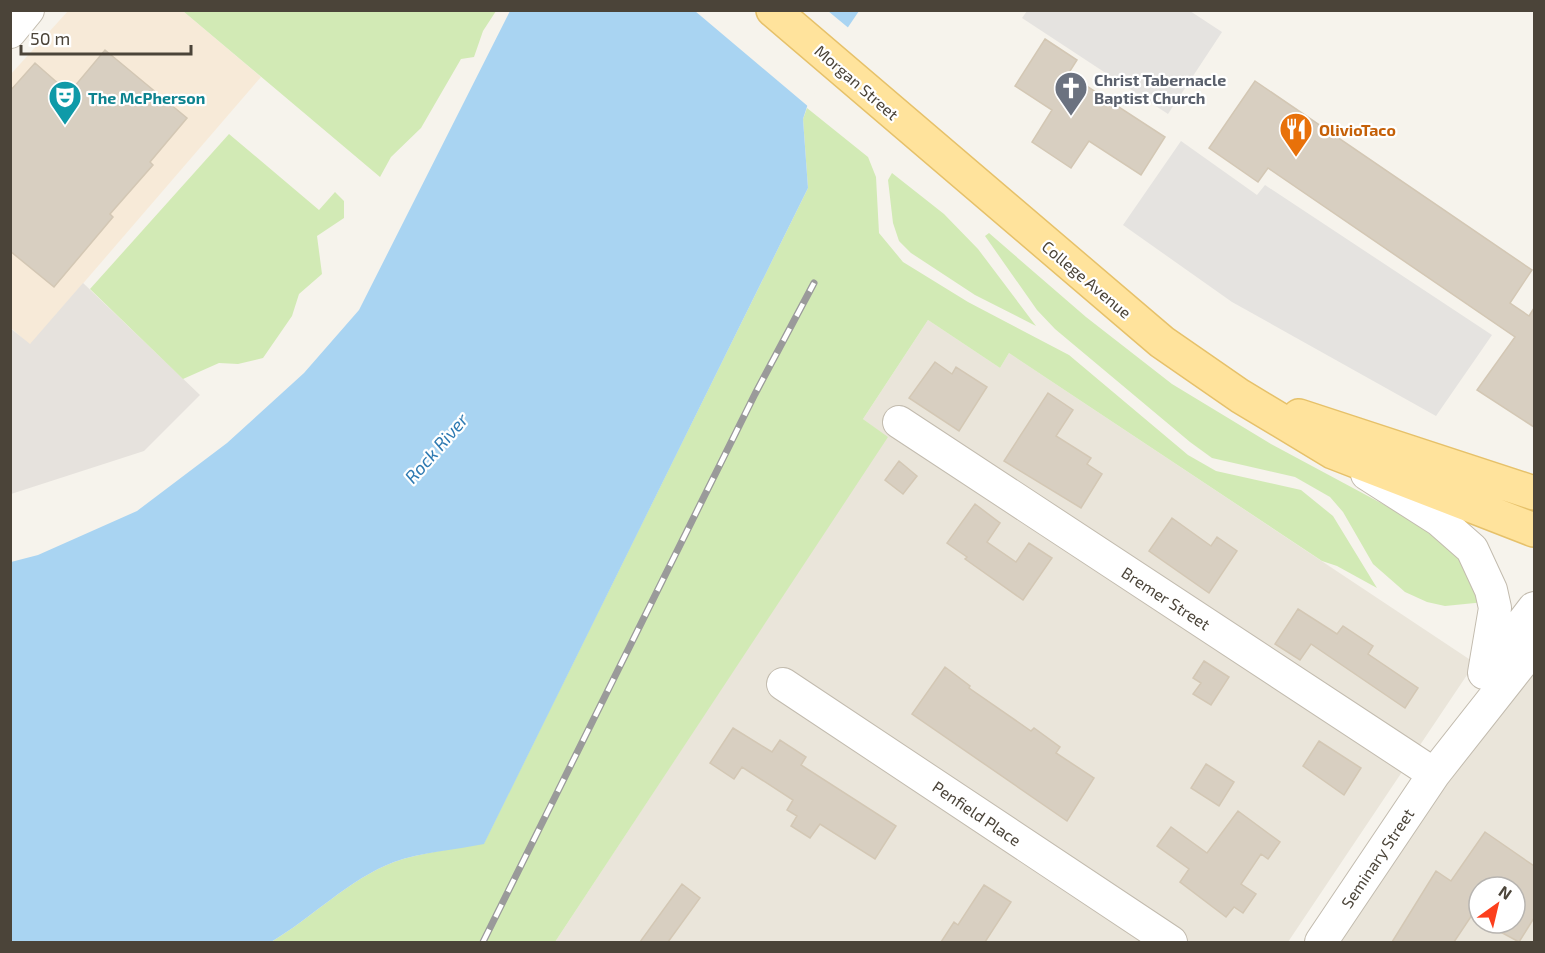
<svg xmlns="http://www.w3.org/2000/svg" width="1545" height="953" viewBox="0 0 1545 953" font-family="'Exo 2',sans-serif">
<style>
.residential{fill:#eae5da;fill-rule:evenodd}
.commercial{fill:#f7ead8}
.industrial{fill:#e6e2dd}
.green{fill:#d2eab5}
.parking{fill:#e5e3e0}
.water{fill:#a9d4f2}
.pier{fill:#f6f3ec}
.building{fill:#d8cfc1;stroke:#d3c7b4;stroke-width:1.5}
.lines{fill:none;stroke-linecap:round;stroke-linejoin:round}
.minor-casing{stroke:#c2bbae;stroke-width:34}
.major-casing{stroke:#e6c16a;stroke-width:36}
.minor{stroke:#fff;stroke-width:32}
.major{stroke:#ffe39c;stroke-width:33}
.rail-casing{stroke:#9a9a9a;stroke-width:7}
.rail{stroke:#fff;stroke-width:4.5;stroke-dasharray:14;stroke-linecap:butt}
.labels{text-anchor:middle;dominant-baseline:central;stroke-width:4.5;stroke-linejoin:round;paint-order:stroke}
.worship-label{font-size:16px;font-weight:bold;fill:#5b616d;stroke:#fff;text-anchor:start}
.street-label{font-size:16px;fill:#4b4439;stroke:#fff}
.culture-label{font-size:16px;font-weight:bold;fill:#0d838f;stroke:#fff;text-anchor:start}
.food-label{font-size:16px;font-weight:bold;fill:#c56008;stroke:#fff;text-anchor:start}
.water-label{font-size:18px;font-style:italic;fill:#2e7ab2;stroke:#fff}
</style>
<rect width="100%" height="100%" fill="#f6f3ec"/>
<!-- residential -->
<path class="residential" d="M928,320L1000,368L1009,353L1475,663L1288,942H555L887,437L863,419Z
M1534,656V942H1336ZM1479,887H1515V923H1479Z"/>
<!-- commercial -->
<path class="commercial" d="M68,11H183L261,77L30,345L11,328V74Z"/>
<!-- industrial -->
<path class="industrial" d="M83,283L200,395L144,451L11,494L10,328L30,344Z"/>
<!-- green -->
<path class="green" d="M183,11H496L483,31L474,57L461,59L421,128L391,157L380,177Z
M807,108L868,157L876,177L879,233L903,262L968,302L1069,355L1188,455L1216,471L1301,490L1333,516L1377,588L1337,566L1322,561L1009,353L1000,368L928,320L863,419L888,437L555,942H271C312,918 349,879 394,862C422,852 455,849 484,843L808,188L803,119Z
M229,134L319,210L335,192L344,201V218L317,236L322,274L299,294L292,316L263,358L238,364L219,363L183,379L90,289Z
M892,173L944,214L978,249L1036,326L975,295L911,253L899,241L893,223L888,180Z
M989,233L1086,317L1172,384L1271,444L1448,539L1485,602L1445,606L1427,602L1405,592L1373,564L1343,512L1330,497L1295,477L1212,458L1190,442L1055,329L1037,310L985,236Z"/>
<!-- parking -->
<path class="parking" d="M1027,11H1190L1222,32L1168,114L1022,18Z
M1181,141L1257,195L1265,185L1492,335L1436,416L1232,302L1123,225Z"/>
<!-- water -->
<path class="water" d="M510,11H859L819,70L803,119L808,188L484,844C455,850 422,852 394,862C349,879 312,918 271,942H11V562L38,555L137,511L227,443L304,373L359,310Z"/>
<!-- pier -->
<path class="pier" d="M695,11H828L851,30L822,71L810,108Z"/>
<!-- building -->
<path class="building" d="M1045,39L1077,60L1068,74L1165,137L1141,175L1089,141L1071,168L1032,142L1052,110L1015,86Z
M105,50L187,118L150,162L153,165L110,214L113,217L54,287L10,251V91L35,63L69,93Z
M1255,81L1532,270L1510,303L1529,316L1534,308V427L1477,390L1515,337L1268,168L1258,182L1209,148Z
M935,362L952,374L956,367L987,387L959,431L909,398Z
M1048,393L1073,410L1056,436L1091,458L1087,464L1102,474L1081,508L1004,461Z
M899,461L917,476L903,494L885,480Z
M975,504L1000,523L987,542L1016,562L1029,543L1052,558L1023,600L965,559L967,557L947,543Z
M1172,518L1211,546L1217,537L1237,551L1209,593L1149,551Z
M1298,609L1337,634L1343,626L1373,646L1368,654L1418,688L1405,708L1311,644L1300,660L1275,644Z
M1204,661L1229,677L1211,705L1193,694L1201,683L1193,678Z
M945,667L970,686L969,688L1031,731L1034,728L1060,747L1056,753L1094,778L1067,821L912,714Z
M733,728L772,752L780,740L806,757L801,765L896,826L875,859L820,824L810,838L791,826L797,816L787,810L793,800L742,767L734,779L710,763Z
M1319,741L1361,768L1344,795L1303,766Z
M1206,764L1234,782L1219,806L1191,788Z
M1238,811L1280,842L1268,859L1261,854L1241,884L1256,894L1243,913L1234,907L1226,917L1180,882L1189,869L1157,846L1171,827L1207,853Z
M1485,832L1534,866V918L1519,942L1484,923H1515V887H1479V920L1472,915L1454,942H1392L1436,871L1451,881Z
M682,884L700,898L668,942H640Z
M984,885L1011,902L985,942H941L954,922L958,925Z"/>
<g class="lines">
<!-- minor casing -->
<g class="minor-casing">
<path id="minor" d="M10,32L28,10
M899,422L1434,774
M1367,474L1439,520L1472,549L1491,590L1495,608L1484,673
M1487,669L1534,608
M783,684L1171,942
M1321,942L1434,774L1534,647"/>
</g>
<!-- major casing -->
<g class="major-casing">
<path id="major" d="M773,10L1162,342L1240,396L1333,452L1534,530
M1299,416L1534,493"/>
</g>
<!-- minor -->
<use href="#minor" class="minor"/>
<!-- major -->
<use href="#major" class="major"/>
<!-- rail casing -->
<g class="rail-casing">
<path id="rail" d="M483,942L755,394L814,283"/>
</g>
<!-- rail -->
<use href="#rail" class="rail"/>
</g>
<!-- icons -->
<defs>
<g id="church-pin" transform="scale(1.725)"><path d="M0 17L-7.5 6A9.5 9.5 0 1 1 7.5 6Z" fill="#6b7280" stroke="#fff"/><path d="M-1.2-6h2.4v3.5h3.3v2.4h-3.3V6h-2.4V-.1h-3.3v-2.4h3.3Z" fill="#fff"/></g>
<g id="theatre-pin" transform="scale(1.725)"><path d="M0 17L-7.5 6A9.5 9.5 0 1 1 7.5 6Z" fill="#0f9aa8" stroke="#fff"/><path d="M-5-5.5Q0-4 5-5.5V0Q5 5 0 6Q-5 5-5 0ZM-3.3-2.5H-1v1.5H-3.3ZM1-2.5H3.3v1.5H1ZM-2.8 1Q0 5.5 2.8 1Z" fill="#fff"/></g>
<g id="restaurant-pin" transform="scale(1.725)"><path d="M0 17L-7.5 6A9.5 9.5 0 1 1 7.5 6Z" fill="#e8710a" stroke="#fff"/><path d="M-5-6h1v4h1v-4h1v4h1v-4h1v5L-1.5 .5V6h-2V.5L-5-1ZM5-6V6H3V1.5H1.5Q1.5-4 5-6Z" fill="#fff"/></g>
</defs>
<g fill-rule="evenodd">
<use href="#church-pin" x="1071" y="88"/>
<use href="#theatre-pin" x="65" y="97"/>
<use href="#restaurant-pin" x="1296" y="129"/>
</g>
<g class="labels">
<!-- worship labels -->
<g class="worship-label">
<text x="1094" y="79">Christ Tabernacle<tspan x="1094" dy="18">Baptist Church</tspan></text>
</g>
<!-- street labels -->
<g class="street-label">
<text transform="translate(857 82) rotate(41)">Morgan Street</text>
<text transform="translate(1087 279) rotate(40)">College Avenue</text>
<text transform="translate(1166 598) rotate(33)">Bremer Street</text>
<text transform="translate(977 813) rotate(34)">Penfield Place</text>
<text transform="translate(1377 858) rotate(-56)">Seminary Street</text>
</g>
<!-- culture labels -->
<g class="culture-label">
<text x="88" y="97">The McPherson</text>
</g>
<!-- food labels -->
<g class="food-label">
<text x="1319" y="129">OlivioTaco</text>
</g>
<!-- water labels -->
<g class="water-label">
<text transform="translate(436 448) rotate(-49)">Rock River</text>
</g>
</g>
<!-- border -->
<rect width="1545" height="953" fill="none" stroke="#4b4439" stroke-width="24"/>
<!-- north arrow -->
<g transform="translate(1497 905) rotate(34)"><circle r="28" fill="#ffffff" stroke="#b7b4b0" stroke-width="1.5"/>
<path d="M0-4.5L10 22L0 15L-10 22Z" fill="#fc3f1d"/>
<text y="-9" font-size="16" font-weight="bold" text-anchor="middle" fill="#4b4439">N</text>
</g>
<!-- scale -->
<path d="M21 45v9h170v-9" fill="none" stroke="#4b4439" stroke-width="3"/>
<text x="30" y="45" font-size="18" fill="#4b4439" stroke="#ffffff" stroke-width="4.5" paint-order="stroke">50 m</text>
</svg>
